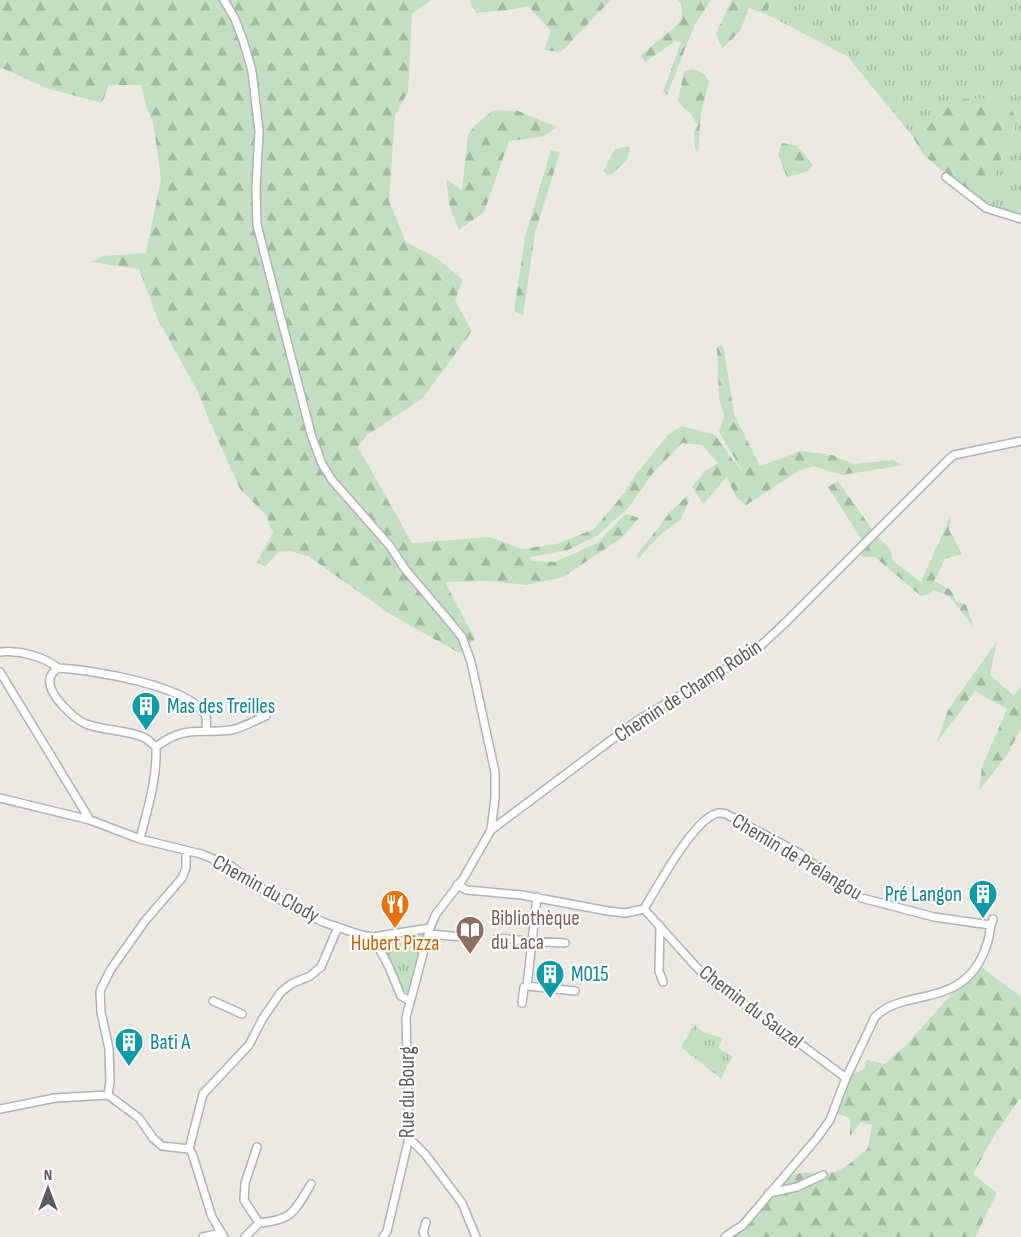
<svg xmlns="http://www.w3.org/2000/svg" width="1021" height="1237" viewBox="0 0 1021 1237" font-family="'Sofia Sans Condensed',sans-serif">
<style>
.grass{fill:url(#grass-tufts)}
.forest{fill:url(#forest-firs)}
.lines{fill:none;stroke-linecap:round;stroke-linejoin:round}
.minor-casing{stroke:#afb2b5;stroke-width:10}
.minor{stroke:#fff;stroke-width:7}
.labels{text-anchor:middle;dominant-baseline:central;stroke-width:4.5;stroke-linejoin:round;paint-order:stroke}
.street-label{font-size:21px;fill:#5a5d60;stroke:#fff}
.culture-label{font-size:21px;fill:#0d838f;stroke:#fff;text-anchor:start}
.education-label{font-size:21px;fill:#785e54;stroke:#fff;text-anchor:start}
.food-label{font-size:21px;fill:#c56008;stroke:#fff}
</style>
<defs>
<pattern id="grass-tufts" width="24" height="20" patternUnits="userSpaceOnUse" patternTransform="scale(1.5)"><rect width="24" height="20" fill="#c2e0c1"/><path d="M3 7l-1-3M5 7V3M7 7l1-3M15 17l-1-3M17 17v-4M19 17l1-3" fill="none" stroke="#a1b9a0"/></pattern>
<pattern id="forest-firs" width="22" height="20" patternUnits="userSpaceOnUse" patternTransform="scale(1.5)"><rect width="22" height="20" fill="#c2e0c1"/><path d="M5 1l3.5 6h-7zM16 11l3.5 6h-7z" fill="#a1b9a0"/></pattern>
</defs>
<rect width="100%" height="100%" fill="#ebe9e2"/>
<!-- grass -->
<path class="grass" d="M772,0H1021V218L989,205V188L1015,127L946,109L927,127L911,134L847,56L766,14Z
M426,933L410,992H400L388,955L378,940Z
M694,1025L703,1032L723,1038L718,1048L732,1056L721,1079L681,1047Z"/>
<!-- forest -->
<path class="forest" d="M0,0H431L412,14L408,92L395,115L389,201L406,242L438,259L463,280L455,300L472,331L423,398L367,435L358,447L412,543L490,537L522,549L557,544L594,529L622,496L637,473L668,435L682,426L715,435L733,460L743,472L719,432L724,415L719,398L717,347L721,345L724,349L734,414L760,466L801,451L832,455L854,464L893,460L903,465L842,475L813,466L799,471L746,505L736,497L727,477L703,504L692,487L704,472L718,463L702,445L682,443L653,473L629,507L597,536L568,550L530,557L532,561L555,562L597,543L626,514L639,518L620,539L563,577L527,585L487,581L445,582L475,639L459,653L390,614L308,556L290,551L278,552L265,567L257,562L273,533L266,515L240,489L210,422L198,392L158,320L139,269L91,262L104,256L146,253L161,179L153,122L147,109L141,85H109L102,103L46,88L0,67Z
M469,0H611L561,52L544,50L551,31L528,6L508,10L476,13Z
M678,0H711L695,24L667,95L663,92L681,42L676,41L645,62L641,55L675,27L682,18L681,4Z
M732,0H772L766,14L749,8L740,31L722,49L716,33Z
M692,69L703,73L709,81L701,114L698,152L695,149L694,133L697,125C691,111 687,112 678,101L684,72Z
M984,98L1008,106L1014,114L1015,127L989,188V205L978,202L924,155L911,134L927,127L946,109L964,99Z
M494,110L518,111L557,127L542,137L509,141L484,212L459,230L450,208L446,179L462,190L468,135L475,125Z
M782,143L796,145L813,165L806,172L787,177L778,155Z
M630,146L627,160L610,176L603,171L615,149Z
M551,150L560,152L535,233L523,316L514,311L525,237Z
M838,481L877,536L891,550L892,560L921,582L951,515L949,530L962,554L945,559L934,581L951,590L956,601L966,605L974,627L949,596L933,590L931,594L921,596L875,557H862V540L828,487Z
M687,496L689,501L680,520L659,536L639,558L636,556L671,511Z
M997,641L990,675L1014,696L1021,686V729L1007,755L979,791L982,767L1007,709L975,691L936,744L948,710Z
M980,966L1021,997V1097L995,1134L973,1174L997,1193L975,1237H723C750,1226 764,1196 788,1178C802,1168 818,1176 834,1172C845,1169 859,1156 868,1148L872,1125L861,1122L850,1136V1120L845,1116L837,1114L847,1077L864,1069L867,1060L885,1064L906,1045L960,985Z"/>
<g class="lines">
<!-- minor casing -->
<g class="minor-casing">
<path id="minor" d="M224,0L235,19L243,40L252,71L259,131L256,189L257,225L311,434L322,464L332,480L390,546L405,569L449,621L462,637L471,662L495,772V798L491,830L463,879L436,914L430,928L406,1017L409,1138L387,1231L383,1237
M946,177L986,208L1021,219
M0,652C19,650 43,656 58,668C87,669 195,686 206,717C207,720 206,727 206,731
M58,668C54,671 50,675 50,679C47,694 74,719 86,724C104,731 129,730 145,738C149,740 152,744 156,747
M0,672L90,820
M0,798L90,820L140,839L201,854L231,866L261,888L292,907L323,922L361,935L373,937L430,928
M491,830L638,720L754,652L785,623L949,459L954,455L1021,441
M140,839C148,807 157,780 156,747C184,725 199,734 231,730C243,728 255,720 266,716
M457,885L467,890L522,895L608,911L625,913L644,909
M537,897L527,986L575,991
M644,909C657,887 691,825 713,815C718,812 721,813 726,814L799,853L844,888L862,898L934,917L990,925
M644,909L701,972L713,983L783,1031L846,1078
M660,926L659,971L663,982
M429,934L473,938
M373,937L389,967L401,996L410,1001
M498,938L526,941L565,943
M213,1001L242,1014
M522,1003L524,987L527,986
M108,1095L110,1081L109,1049L101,1012L100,991L111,969L145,921L182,878L186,868V851
M108,1095L139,1118L153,1138L162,1146L189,1149L192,1153L212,1217L224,1237
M0,1109L55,1098L108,1095
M409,1138L425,1154L462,1203L476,1237
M257,1147L245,1183L244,1200L259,1223
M189,1149L203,1094L249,1045L263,1018L281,992L291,984L310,976L321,967L338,927
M769,1193L797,1187L823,1175
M203,1237L221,1233
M245,1237L259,1223C293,1220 294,1212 311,1184
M425,1237L423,1232L426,1222
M725,1237L743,1225L817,1138L830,1120L846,1078L875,1017C900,991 947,1005 974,970C980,962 985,951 988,941C990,933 990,926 993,919"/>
</g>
<!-- minor -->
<use href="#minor" class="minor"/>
</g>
<!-- icons -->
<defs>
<g id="building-pin" transform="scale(1.5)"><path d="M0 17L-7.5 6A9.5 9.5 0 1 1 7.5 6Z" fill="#0f9aa8" stroke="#fff"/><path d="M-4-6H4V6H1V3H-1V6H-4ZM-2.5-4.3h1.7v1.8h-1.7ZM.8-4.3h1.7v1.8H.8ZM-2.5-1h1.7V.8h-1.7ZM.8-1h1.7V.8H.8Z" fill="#fff"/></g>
<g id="restaurant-pin" transform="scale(1.5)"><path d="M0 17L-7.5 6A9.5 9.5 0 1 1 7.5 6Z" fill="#e8710a" stroke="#fff"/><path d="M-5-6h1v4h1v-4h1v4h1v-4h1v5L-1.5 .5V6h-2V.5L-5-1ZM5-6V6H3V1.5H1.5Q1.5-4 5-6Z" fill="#fff"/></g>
<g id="library-pin" transform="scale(1.5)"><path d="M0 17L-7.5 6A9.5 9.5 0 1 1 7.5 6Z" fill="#8d6e63" stroke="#fff"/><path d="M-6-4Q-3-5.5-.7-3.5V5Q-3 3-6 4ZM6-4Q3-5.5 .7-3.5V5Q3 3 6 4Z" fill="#fff"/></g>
</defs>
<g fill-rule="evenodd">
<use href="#building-pin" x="146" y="706"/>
<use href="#building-pin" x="983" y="894"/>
<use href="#restaurant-pin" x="395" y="904"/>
<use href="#library-pin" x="470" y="930"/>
<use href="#building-pin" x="550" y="974"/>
<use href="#building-pin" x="129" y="1042"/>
</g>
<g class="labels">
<!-- street labels -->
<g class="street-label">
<text transform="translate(688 691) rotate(-33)">Chemin de Champ Robin</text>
<text transform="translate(797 857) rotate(31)">Chemin de Prélangou</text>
<text transform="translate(266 889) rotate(29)">Chemin du Clody</text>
<text transform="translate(751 1007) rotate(37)">Chemin du Sauzel</text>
<text transform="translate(407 1092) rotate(-90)">Rue du Bourg</text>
</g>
<!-- culture labels -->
<g class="culture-label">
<text x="167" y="706">Mas des Treilles</text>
<text x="962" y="894" text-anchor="end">Pré Langon</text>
<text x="571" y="974">M015</text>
<text x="150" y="1042">Bati A</text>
</g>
<!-- education labels -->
<g class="education-label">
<text x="491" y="918">Bibliothèque<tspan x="491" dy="24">du Laca</tspan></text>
</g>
<!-- food labels -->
<g class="food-label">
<text x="395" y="943">Hubert Pizza</text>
</g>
</g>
<!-- north arrow -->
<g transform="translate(48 1189)" stroke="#ffffff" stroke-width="4.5" paint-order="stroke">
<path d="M0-4.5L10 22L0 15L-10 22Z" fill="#5a5d60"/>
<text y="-9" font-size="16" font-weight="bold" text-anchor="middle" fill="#5a5d60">N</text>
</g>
</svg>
